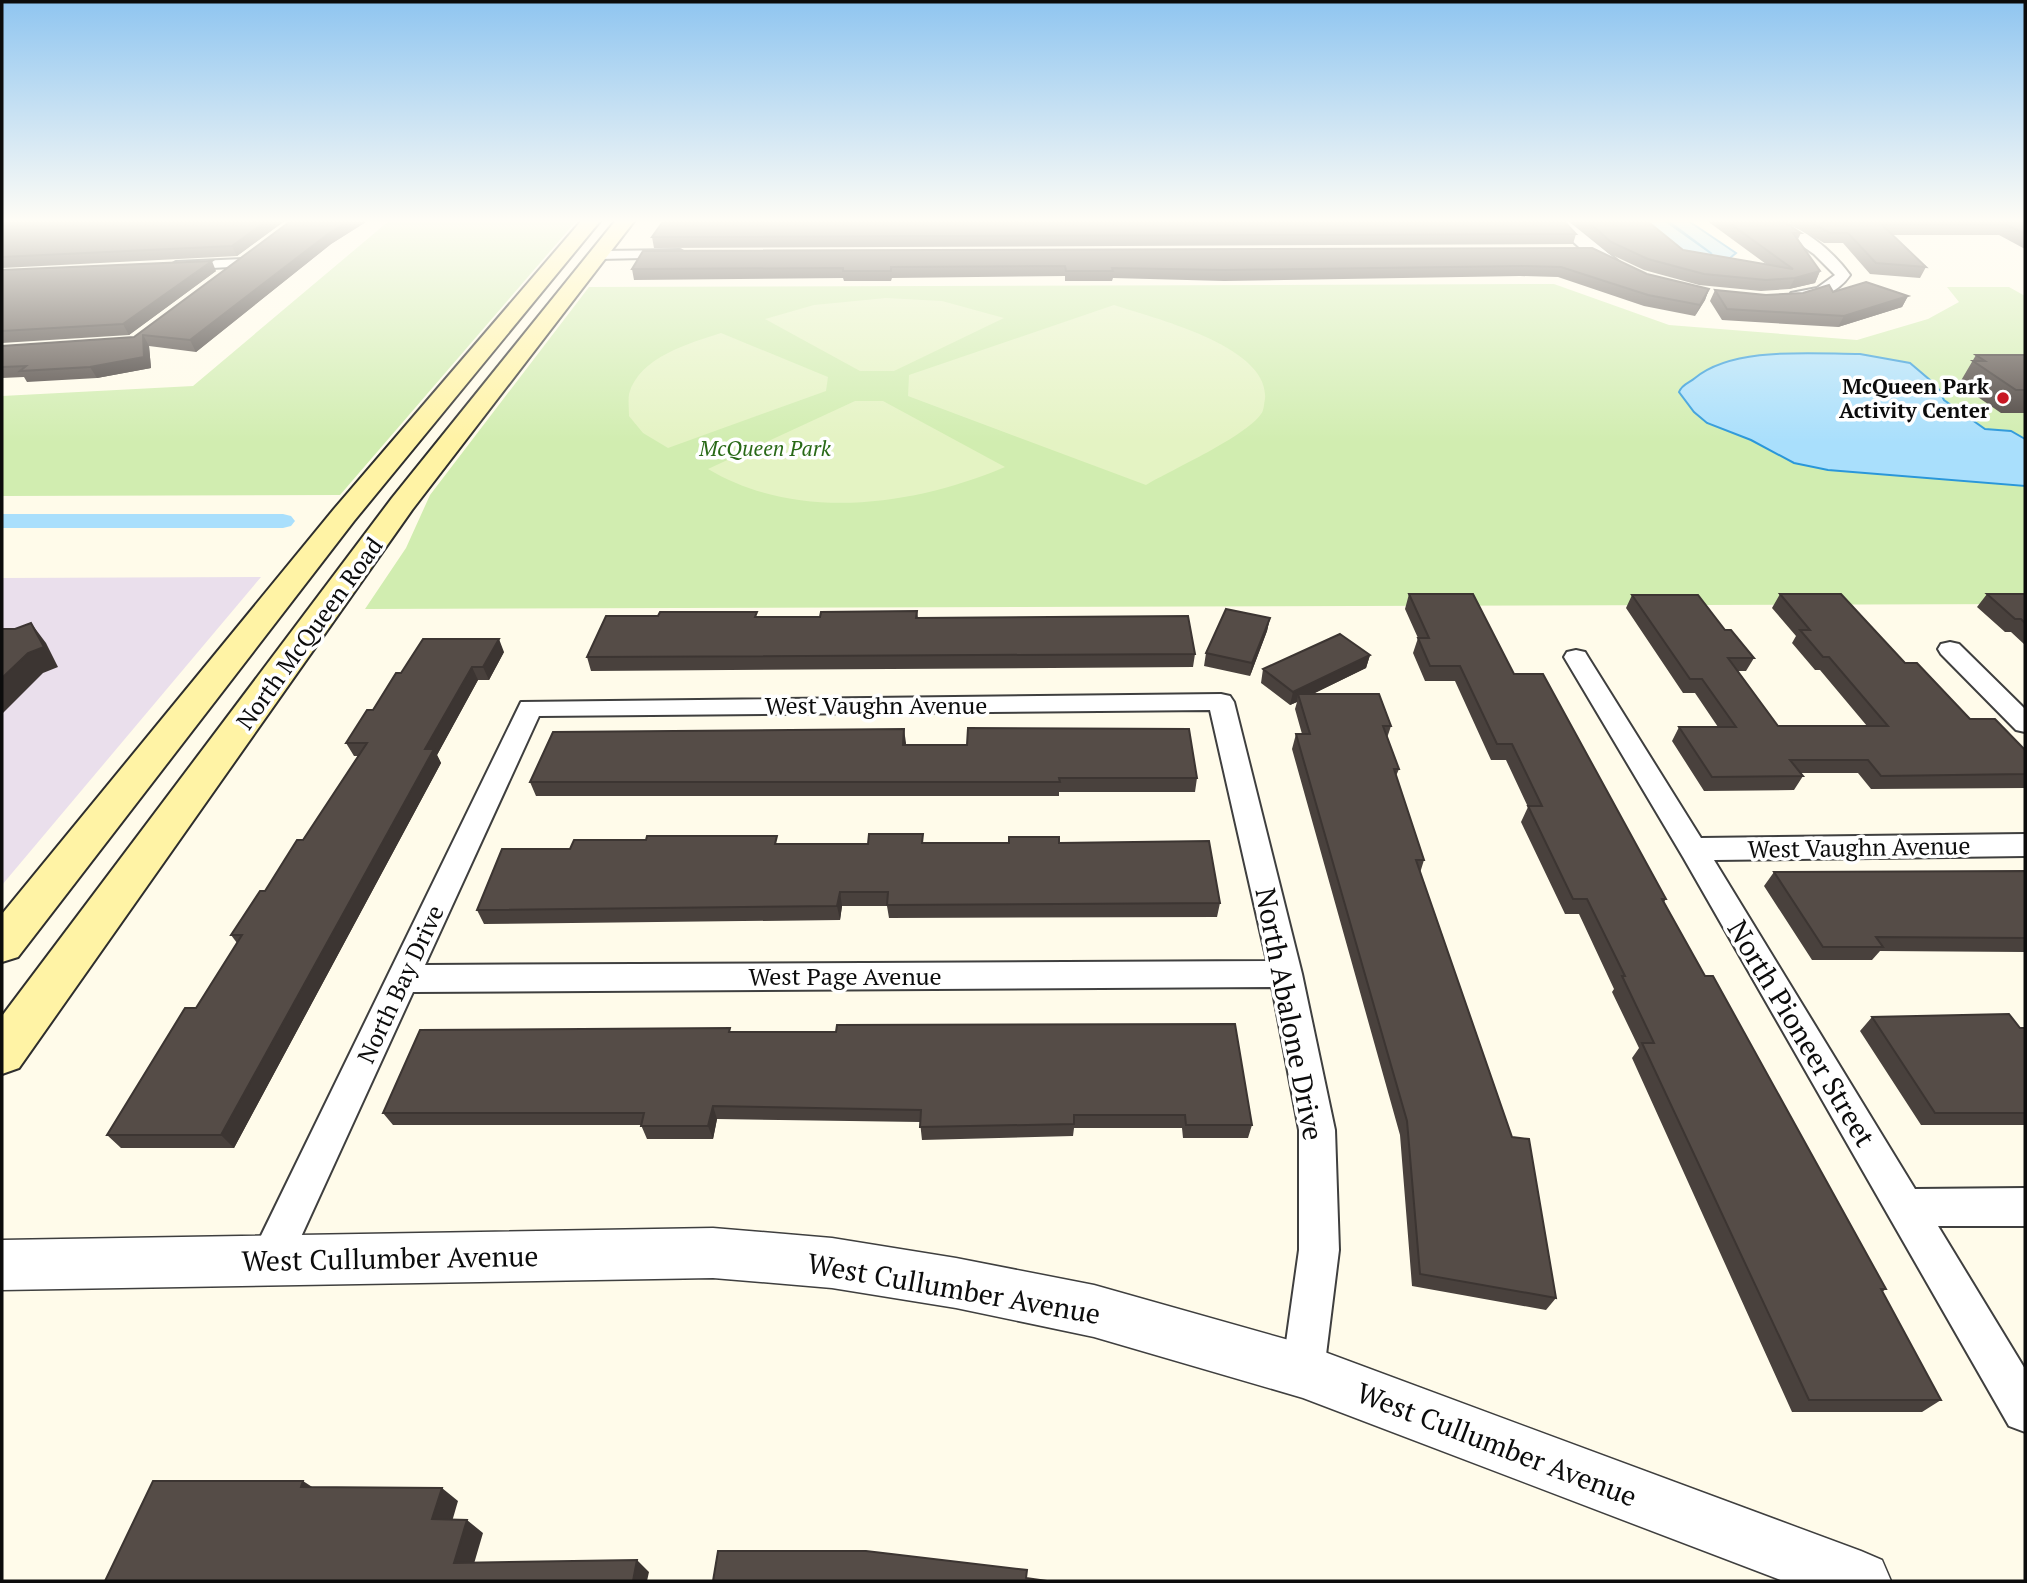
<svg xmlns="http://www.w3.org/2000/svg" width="2027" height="1583" viewBox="0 0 2027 1583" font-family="'PT Serif',serif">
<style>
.industrial{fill:#eadfec}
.green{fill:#d1edb0}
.pitch{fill:#e4f3c3}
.water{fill:#a9dffc;stroke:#2a97da;stroke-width:2}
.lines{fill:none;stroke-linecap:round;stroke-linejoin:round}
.canal{fill:#a9dffc;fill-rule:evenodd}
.minor-casing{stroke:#3f3f3f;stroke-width:4}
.tertiary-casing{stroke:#3f3f3f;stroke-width:3}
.secondary-casing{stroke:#2e2e2e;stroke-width:4}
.minor{fill:#fff;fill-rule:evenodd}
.tertiary{fill:#fff;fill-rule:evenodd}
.secondary{fill:#fff3a5;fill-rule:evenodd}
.wall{fill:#49413d}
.shaded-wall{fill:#3c3532}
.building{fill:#554c47;stroke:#3c3532;stroke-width:2}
.poi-dot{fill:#c81723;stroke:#fff;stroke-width:2.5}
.labels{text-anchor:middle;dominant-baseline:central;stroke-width:7;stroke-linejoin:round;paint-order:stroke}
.far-poi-label{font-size:21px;font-weight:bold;fill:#0c0c0c;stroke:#fff;text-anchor:end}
.far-park-label{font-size:21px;font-style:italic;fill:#296917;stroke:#fff}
.street-label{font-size:24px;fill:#0c0c0c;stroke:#fff}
.near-street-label{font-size:28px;fill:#0c0c0c;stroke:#fff}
</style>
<rect width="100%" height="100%" fill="#fffbea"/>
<!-- industrial -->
<path class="industrial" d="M261,577L2,885V578Z"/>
<!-- green -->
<path class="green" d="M390,220H577L340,495L2,496V396L193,386Z
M1554,284L1669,325L1857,340L1928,319L1959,302L1947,287H2009L2025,296V604L365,609L406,548L430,495L589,287Z"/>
<!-- pitch -->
<path class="pitch" d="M886,298L942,301L1004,318L894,371H860L765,319L814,305Z
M1114,305C1153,318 1270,346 1265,399C1264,403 1264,411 1261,414C1245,437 1173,469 1146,485L908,396L909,375Z
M721,333L828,377L826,391L668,448L643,433L629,416C629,409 628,401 629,394C639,357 690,343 721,333Z
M855,401H883L1005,467C913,506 797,522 708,469Z"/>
<!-- water -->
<path class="water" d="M1642,220H1664L1712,254L1667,220H1687L1736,253L1730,258L1688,256Z
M1860,354L1910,363L1937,386L1944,400L1985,429L2011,431L2025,439V486L1828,470L1794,463L1751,440L1707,423L1694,412L1679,392C1682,384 1689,383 1695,378C1734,346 1811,354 1860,354Z"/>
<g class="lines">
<!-- canal -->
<path class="canal" d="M2,514H283L291,516L295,521L291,526L283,528H2Z"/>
<!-- minor casing -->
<g class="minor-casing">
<path id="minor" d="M1552,220H1567L1624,266V272C1606,276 1564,234 1552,220Z
M1765,220C1797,220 1832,250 1850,275C1838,293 1813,304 1791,299V293L1817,288L1835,275L1814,254Z
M680,250L687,254L685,257L600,259L593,255L600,251Z
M243,259L250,263L248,266L176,270L169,266L176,262Z
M1950,642L1959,644L2025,709V732L2016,730L1941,654L1938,649L1941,644Z
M1576,650L1585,652L1588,657L1701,838L2025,834V856L1714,860L1915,1189L2025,1188V1226H1938L2025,1369V1432L2009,1426L1683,857L1564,657L1567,652Z
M1221,694L1230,696L1234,702L1302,974L1335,1130L1339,1250L1324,1371L1318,1386L1303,1392L1288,1386L1282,1371L1299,1250V1130L1272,987L413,992L284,1274L270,1280L256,1274L250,1260L256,1246L521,702ZM1210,710L1267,961L425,965L539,716Z"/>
</g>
<!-- tertiary casing -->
<g class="tertiary-casing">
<path id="tertiary" d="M713,1228L832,1238L956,1258L1094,1285L1303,1344L1861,1551L1882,1560L1891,1581H1783L1303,1398L1094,1337L956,1308L832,1288L713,1278L2,1290V1240Z"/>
</g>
<!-- secondary casing -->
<g class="secondary-casing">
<path id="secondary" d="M582,220H601L354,521L18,957L2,962V914L334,509Z
M616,220H635L412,510L19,1068L2,1074V1016L392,498Z"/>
</g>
<!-- minor -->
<use href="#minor" class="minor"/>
<!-- tertiary -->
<use href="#tertiary" class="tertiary"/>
<!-- secondary -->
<use href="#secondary" class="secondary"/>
</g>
<!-- wall -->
<path class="wall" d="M2,220H286L237,256L2,268Z
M292,220H369L331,244L196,352L149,346L151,368L97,378L27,382L24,377L2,378V346L134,337Z
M1570,220H1646L1683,250L1766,264L1706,220H2025V249L1999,235H1893L1926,267L1920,278L1870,274L1843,243H1824L1790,223L1783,221L1801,233L1798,239L1820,271L1815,283L1789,289L1761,291L1699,285L1644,270L1608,253Z
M1576,234L1573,244L654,248L652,237Z
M1592,248L1647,274L1709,289L1705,300L1695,316L1644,306L1558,277L1520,276L1224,281L1113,278L1112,281H1065V276L892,278L891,281H844L843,278L634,280L632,269Z
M2,270L216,271L129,335L2,343Z
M1715,290L1766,295L1833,292L1908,296L1902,307L1838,327L1722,320L1710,301Z
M1976,355H2025V413H2001L1959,384Z
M1409,594L1514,674L1666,899L1664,902L1705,976L1886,1289L1882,1292L1941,1400L1922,1412H1792L1632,1058L1639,1048L1612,992L1614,989L1579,914H1565L1521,822L1528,807L1506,760H1491L1455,681H1425L1413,653L1418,638L1405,609Z
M1780,594L1905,663L1970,719L2025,750V788L1871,789L1858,773H1801L1803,776L1794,790L1704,791L1672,741L1679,727H1718L1695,693H1683L1626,608L1632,595L1725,630L1754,658L1746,671H1738L1778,726H1867L1820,670H1815L1792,643L1796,636L1772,608Z
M1987,594H2025V645L2011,632H2005L1977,607Z
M917,611L918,618L1195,654L1193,667L591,671L587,657L758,617H820Z
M1270,618L1267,631L1250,676L1204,666L1206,653Z
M504,652L489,680H478L437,755L441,763L234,1148H121L107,1135L196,1008L237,943L231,935L303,840L358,756H354L346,743L401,673Z
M1370,655L1366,668L1313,694L1391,726L1387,738L1399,769L1396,776L1424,860L1420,873L1556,1298L1546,1310L1412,1286L1400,1135L1292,749L1296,734H1302L1295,709L1297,702L1290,705L1261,683L1263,669Z
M906,743L905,745L1197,778L1195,792H1059V796H536L530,782Z
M646,840L779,844L1059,843L1220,903L1217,917L889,918L887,906H842L840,920L484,924L477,910L570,849Z
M2025,871V950L2024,952L1880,951L1872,960H1812L1764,886L1774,872Z
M1872,1017L2025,1028V1125H1921L1860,1031Z
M731,1032L1252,1125L1248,1138H1183L1182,1128H1074L1073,1136L922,1140L920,1122L717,1119L713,1139H647L641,1125H393L383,1113Z"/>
<!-- shaded-wall -->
<path class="shaded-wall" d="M268,220H286L237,256L232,246Z
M350,220H369L331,244L196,352L190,340L328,234Z
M212,261L216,271L129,335L123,324Z
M1820,271L1815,283L1789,289L1795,278Z
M1709,289L1705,300L1695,316L1700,305Z
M1908,296L1902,307L1838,327L1844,316Z
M143,335L149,346L151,368L97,378L90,367Z
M1270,618L1267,631L1250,676L1252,663Z
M31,623L46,643L58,667L43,673L2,714V678L28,653Z
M499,639L504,652L489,680L483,667Z
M1370,655L1366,668L1300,700L1298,694L1297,702L1290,705L1293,692Z
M472,667L478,680L437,755L441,763L234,1148L221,1135L425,749Z
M904,729L906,743L904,759L903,745Z
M840,892L842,906L840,920L837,906Z
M713,1106L717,1119L713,1139L708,1126Z
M303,1481L323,1494L301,1487Z
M442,1488L458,1501L449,1532L432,1519Z
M467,1520L483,1533L471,1574L454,1563Z
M637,1560L649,1572L647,1581H633Z"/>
<!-- building -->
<path class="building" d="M2,220H268L232,246L2,257Z
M292,220H350L328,234L190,340L143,335L144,357L90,367L20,371L26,366L2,367V346L134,337Z
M664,220H1563L1576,234L652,237Z
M1586,220H1646L1683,250L1793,269L1725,220H1781L1801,233H1793L1820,271L1795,278L1766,280L1704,274L1648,259L1611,242Z
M1808,220H2025V234L2005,224L1882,225L1926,267L1876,263L1848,233H1830Z
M1592,248L1647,274L1709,289L1700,305L1648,295L1561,267L1523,266L1225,270L1112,268L1113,271H1066L1065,266L891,267V271H843V268L632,269L643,251Z
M212,261L123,324L2,331V270Z
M1866,282L1908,296L1844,316L1727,309L1715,290L1766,295L1803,293L1829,285L1833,292Z
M1976,355H2025V390H2016L1973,361H1985Z
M1409,594H1473L1514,674H1543L1666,899H1662L1705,976H1713L1886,1289H1881L1941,1400H1809L1642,1043H1654L1622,976H1625L1587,899H1573L1528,806H1542L1512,744H1497L1460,666H1430L1418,638H1429Z
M1780,594H1841L1905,663H1917L1970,719H1995L2025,750V774L1881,776L1868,760H1790L1803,776L1712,777L1679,727H1736L1702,679H1690L1632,595H1698L1725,630H1731L1754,658H1728L1778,726H1888L1829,657H1823L1800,630H1810Z
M1987,594H2025V623L2021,619H2015Z
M1226,609L1270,618L1252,663L1206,653Z
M917,611L916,618L1188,616L1195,654L587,657L606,616H658L660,612H757L755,617H820L821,612Z
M31,623L44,647L28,653L2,678V629H15Z
M1340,634L1370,655L1293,692L1263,669Z
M423,639H499L483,667H472L425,749H434L221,1135H107L185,1008H196L242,935H231L260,891H265L297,840H303L367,743H346L367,710H373L396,673H401Z
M1298,694H1379L1391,726H1383L1399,769H1394L1424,860H1416L1512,1137L1529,1139L1556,1298L1420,1274L1407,1121L1296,734H1310Z
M968,728L1189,729L1197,778H1059L1060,782H530L553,732L904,729L903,745H967Z
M869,834H923L922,843H1009V837H1059V843L1209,841L1220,903L887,905L888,892H840L837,906L477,910L502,849H570L574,840H646L647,836H777L775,844H868Z
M2025,871V938L1876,937L1883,947H1823L1774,872Z
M2009,1014L2020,1028H2025V1113H1935L1872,1017Z
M1235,1024L1252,1125H1186L1185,1115H1074V1124L920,1127L921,1110L713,1106L708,1126H641L644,1113H383L420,1030L730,1028L729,1032H836L837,1025Z
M153,1481H303L301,1487L442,1488L432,1519L467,1520L454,1563L637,1560L633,1581H105Z
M718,1551H866L1027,1570L1026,1578L1047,1581H713Z"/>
<!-- sky -->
<linearGradient id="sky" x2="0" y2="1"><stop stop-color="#8fc5f0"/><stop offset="0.5" stop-color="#fffdf6"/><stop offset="1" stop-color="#fffdf6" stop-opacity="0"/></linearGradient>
<rect width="2027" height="442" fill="url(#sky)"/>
<!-- markers -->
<circle class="poi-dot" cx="2003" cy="398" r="7"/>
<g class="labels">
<!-- far-poi labels -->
<g class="far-poi-label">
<text x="1989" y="386">McQueen Park<tspan x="1989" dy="24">Activity Center</tspan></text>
</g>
<!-- far-park labels -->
<g class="far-park-label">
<text x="765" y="448">McQueen Park</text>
</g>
<!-- street labels -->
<g class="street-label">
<text transform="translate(309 633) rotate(-54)">North McQueen Road</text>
<text x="876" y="705">West Vaughn Avenue</text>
<text transform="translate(1859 847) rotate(-1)">West Vaughn Avenue</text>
<text x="845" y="976">West Page Avenue</text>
<text transform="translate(400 984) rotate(-65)">North Bay Drive</text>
</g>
<!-- near-street labels -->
<g class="near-street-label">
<text transform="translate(1290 1014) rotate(79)">North Abalone Drive</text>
<text transform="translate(1802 1033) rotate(59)">North Pioneer Street</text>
<text transform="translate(390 1258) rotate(-1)">West Cullumber Avenue</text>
<text transform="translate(954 1288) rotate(10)">West Cullumber Avenue</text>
<text transform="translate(1497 1444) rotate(21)">West Cullumber Avenue</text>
</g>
</g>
<!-- border -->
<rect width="2027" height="1583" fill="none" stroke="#0c0c0c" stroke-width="7"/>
</svg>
